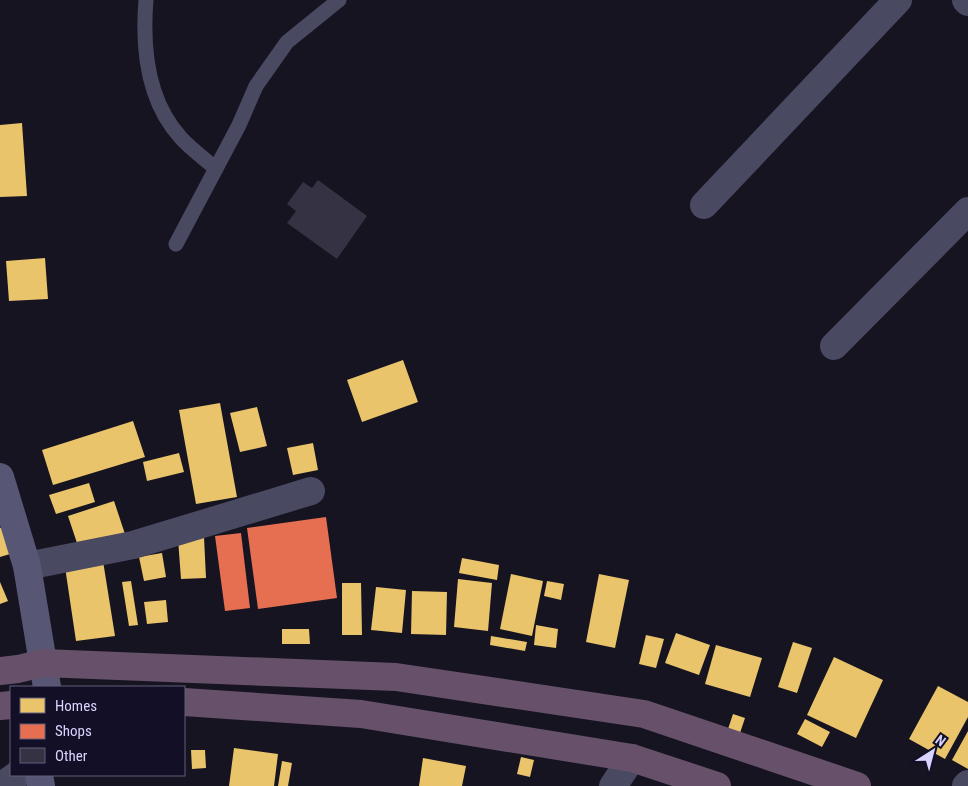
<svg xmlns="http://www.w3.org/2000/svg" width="968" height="786" viewBox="0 0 968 786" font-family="'Roboto Condensed',sans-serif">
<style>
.homes{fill:#e9c46a}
.shops{fill:#e76f51}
.building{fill:#343243}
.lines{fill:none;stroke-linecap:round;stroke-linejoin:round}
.lane{stroke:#4a4962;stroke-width:15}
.street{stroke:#4a4962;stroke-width:28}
.secondary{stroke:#575674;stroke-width:28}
.highway{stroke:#67516a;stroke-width:28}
</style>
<rect width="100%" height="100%" fill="#161421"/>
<!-- homes -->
<path class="homes" d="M22,123L27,196L0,197V125Z
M45,258L48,299L9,301L6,261Z
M403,360L418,402L362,422L347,380Z
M220,403L237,497L196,504L179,410Z
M257,407L267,446L240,452L230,413Z
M133,421L145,457L53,485L42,450Z
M313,443L318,470L293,475L287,448Z
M179,453L184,472L147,481L143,462Z
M89,483L95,502L56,514L49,495Z
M114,501L125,534L79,549L68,516Z
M3,527L10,554L0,557V528Z
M204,537L206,578L181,579L178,539Z
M162,553L166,577L144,581L139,557Z
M462,558L499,565L497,580L459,573Z
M103,561L115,636L76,641L65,567Z
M511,574L543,581L532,636L500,629Z
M599,574L629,580L615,648L586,642Z
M458,579L492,583L488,631L454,627Z
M131,581L138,625L129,626L122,582Z
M547,581L564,584L561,600L544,596Z
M0,582L8,601L0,604Z
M342,583H361L362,635H342Z
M376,587L406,590L402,633L371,630Z
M412,591L447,592L446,635L411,634Z
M166,600L168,622L147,624L144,602Z
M536,625L558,629L556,648L534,645Z
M282,629H309L310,644H282Z
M676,633L710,645L699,675L665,663Z
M646,635L664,639L656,668L639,664Z
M491,636L527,642L525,651L490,645Z
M793,642L812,648L797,693L778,687Z
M716,645L762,658L750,697L705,684Z
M834,657L883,680L856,738L807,715Z
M938,686L968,702V717L945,759L909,739Z
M733,714L745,718L739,736L727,732Z
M805,719L830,732L822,747L797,734Z
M968,731V769L952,760Z
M234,748L278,754L274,786H229Z
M191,750H205L206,768L192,769Z
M521,757L534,760L530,777L517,774Z
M423,758L466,766L462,786H419Z
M282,761L292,763L288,786H278Z"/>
<!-- shops -->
<path class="shops" d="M326,517L337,598L258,609L247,528Z
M241,533L250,608L225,611L215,536Z"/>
<!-- building -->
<path class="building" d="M318,180L367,216L337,259L287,223L296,211L287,204L303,182L312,188Z"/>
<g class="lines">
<!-- lane -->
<path class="lane" d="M146,0C142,48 147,101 181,138C191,149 205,159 216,169
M176,244L239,125L256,86L287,42L339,0"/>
<!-- street -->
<path class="street" d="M966,0L968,2
M704,205L898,0
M834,346L968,211
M27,566L133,545L311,491
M2,786L17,775
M613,786L632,758
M966,786L968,784"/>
<!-- secondary -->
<path class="secondary" d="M0,477L27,566L47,687
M39,775L41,786"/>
<!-- highway -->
<path class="highway" d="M0,671L18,669L43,663L396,677L644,714L857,786
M184,702L361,714L632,758L717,786
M0,706L11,705"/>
</g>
<!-- legend -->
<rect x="10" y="686" width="175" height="90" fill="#130f26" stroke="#625e7d"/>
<rect x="20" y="698" width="25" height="15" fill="#e9c46a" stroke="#625e7d"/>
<text x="55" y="711" font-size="15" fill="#d9d4ff">Homes</text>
<rect x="20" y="724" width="25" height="15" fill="#e76f51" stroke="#625e7d"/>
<text x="55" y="736" font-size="15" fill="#d9d4ff">Shops</text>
<rect x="20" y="748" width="25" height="15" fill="#343243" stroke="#625e7d"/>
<text x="55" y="761" font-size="15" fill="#d9d4ff">Other</text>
<!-- north arrow -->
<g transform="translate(933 751) rotate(36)" stroke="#130f26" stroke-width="4" paint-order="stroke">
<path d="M0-4L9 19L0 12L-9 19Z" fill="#d9d4ff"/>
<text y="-8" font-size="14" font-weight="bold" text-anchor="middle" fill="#d9d4ff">N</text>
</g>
</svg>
